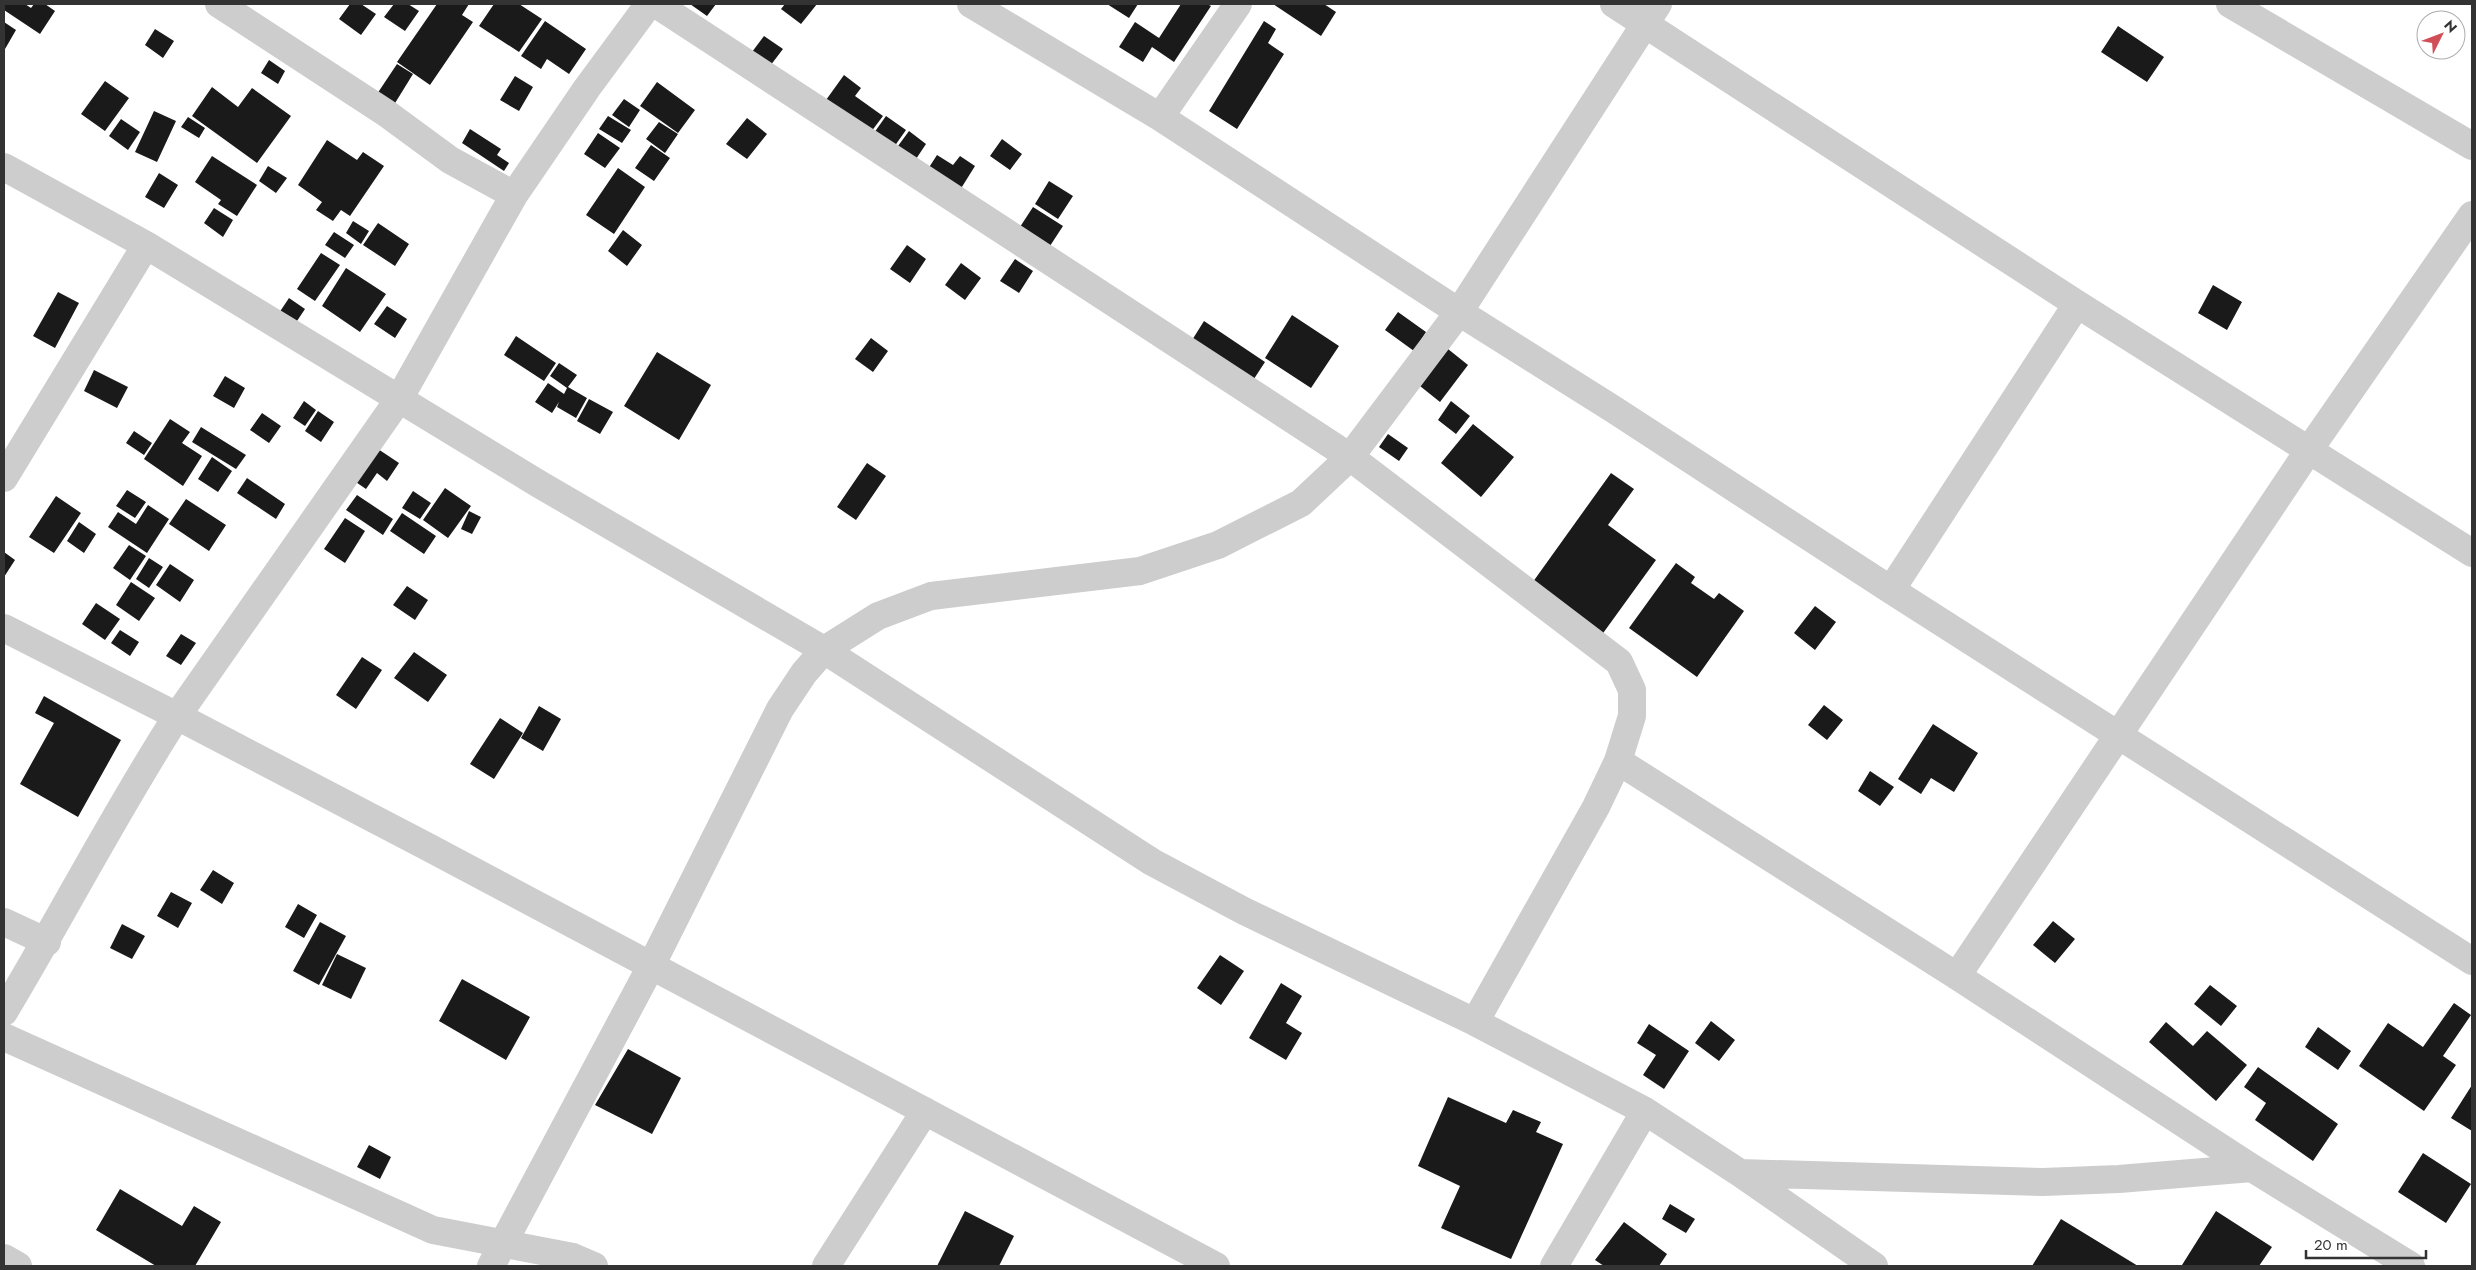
<svg xmlns="http://www.w3.org/2000/svg" width="2476" height="1270" viewBox="0 0 2476 1270" font-family="Jost,sans-serif">
<style>
.building{fill:#1a1a1a}
.lines{fill:none;stroke-linecap:round;stroke-linejoin:round}
.street{stroke:#cdcdcd;stroke-width:28}
</style>
<rect width="100%" height="100%" fill="#fff"/>
<!-- building -->
<path class="building" d="M4,4H25L31,8L34,4H45L55,11L40,34L4,10Z
M350,4H361L376,14L361,35L339,19Z
M394,4H408L419,11L405,31L384,17Z
M437,4H469L462,15L473,22L430,85L397,62Z
M494,4H519L542,19L519,52L479,26Z
M690,4H716L707,16Z
M785,4H817L801,24L781,9Z
M1107,4H1138L1129,18Z
M1181,4H1207L1211,6L1174,62L1152,47L1143,62L1119,47L1135,22L1159,38Z
M1273,4H1324L1336,12L1321,36Z
M545,21L586,49L569,74L547,59L541,69L521,56Z
M1264,21L1276,29L1268,43L1284,54L1237,129L1209,111Z
M4,22L16,30L5,49L4,48Z
M2118,26L2164,57L2147,82L2101,52Z
M155,29L174,41L163,58L145,45Z
M764,36L783,49L767,70L749,56Z
M269,60L285,71L278,84L261,73Z
M397,64L413,74L392,108L375,97Z
M844,75L861,88L855,96L883,116L871,132L826,100Z
M515,76L533,87L519,111L500,100Z
M105,81L129,98L105,131L81,114Z
M657,82L695,110L678,133L640,106Z
M212,87L238,107L252,88L291,116L257,163L192,116Z
M624,99L640,110L629,127L612,115Z
M154,111L176,121L157,162L135,152Z
M608,116L631,130L622,143L599,129Z
M886,116L906,130L894,147L874,133Z
M188,117L205,128L199,138L181,127Z
M747,118L767,134L747,159L726,144Z
M121,119L140,132L128,150L109,136Z
M659,122L678,134L665,153L646,139Z
M470,129L501,149L497,155L509,163L504,171L462,143Z
M909,131L926,144L916,159L898,146Z
M598,133L620,148L605,168L584,154Z
M1002,139L1022,154L1010,170L990,156Z
M327,140L357,160L363,152L384,166L350,216L341,210L333,221L316,210L322,202L298,185Z
M651,145L670,158L654,181L635,168Z
M937,155L953,165L960,156L975,166L960,190L928,169Z
M212,156L257,185L237,216L218,204L221,200L195,182Z
M268,166L287,178L276,193L259,181Z
M618,168L645,187L614,234L586,215Z
M159,173L178,185L164,208L145,197Z
M1049,181L1073,196L1058,219L1035,204Z
M1033,207L1063,226L1048,249L1018,230Z
M214,208L233,220L223,237L204,223Z
M353,221L369,231L361,244L346,233Z
M378,223L409,244L395,266L363,245Z
M623,230L642,245L627,266L608,251Z
M334,232L354,245L345,258L325,245Z
M907,245L926,259L910,283L890,269Z
M321,253L340,265L315,301L297,289Z
M1015,259L1033,271L1019,293L1000,281Z
M961,263L981,278L965,300L945,285Z
M346,268L386,294L360,332L322,306Z
M2213,285L2242,302L2227,330L2198,313Z
M58,292L79,303L55,348L33,336Z
M289,298L305,309L295,324L279,313Z
M387,306L407,319L395,338L374,324Z
M1398,312L1426,332L1414,351L1385,330Z
M1292,315L1339,346L1311,388L1265,358Z
M1204,321L1265,362L1250,385L1189,345Z
M516,336L556,363L544,381L504,355Z
M871,338L888,351L873,372L855,359Z
M1448,349L1468,365L1440,402L1420,386Z
M657,352L711,385L679,440L624,406Z
M559,363L577,375L568,387L587,398L576,418L557,407L559,402L552,413L535,402L548,383L564,394L567,388L550,376Z
M94,370L128,387L117,408L84,391Z
M225,376L245,388L234,408L213,396Z
M589,399L613,412L600,434L577,421Z
M304,401L316,410L305,426L293,418Z
M1451,401L1470,416L1456,434L1438,420Z
M318,411L334,422L321,442L305,431Z
M262,413L281,426L269,443L250,430Z
M170,419L190,432L182,443L202,456L183,486L144,459Z
M1473,424L1514,457L1481,497L1441,463Z
M201,427L246,455L236,469L192,442Z
M134,431L152,443L144,455L126,443Z
M1388,434L1408,448L1399,461L1379,447Z
M372,445L399,463L387,481L377,473L366,489L350,478Z
M212,457L232,471L218,492L198,479Z
M867,463L886,476L856,520L837,507Z
M1611,473L1634,489L1608,525L1656,560L1601,636L1530,586Z
M247,478L285,504L276,519L237,493Z
M445,488L471,506L448,538L423,520Z
M127,490L146,502L135,518L116,506Z
M413,491L431,503L420,519L402,508Z
M357,495L393,519L383,535L346,510Z
M56,496L81,513L54,553L29,537Z
M186,499L226,525L209,551L169,524Z
M148,505L169,519L147,553L108,527L118,512L136,524Z
M469,511L481,517L472,534L461,529Z
M402,513L436,536L424,554L390,531Z
M345,518L365,531L345,563L324,549Z
M79,522L96,534L84,553L67,541Z
M129,545L146,556L130,580L113,568Z
M4,552L15,560L4,577Z
M149,558L163,567L149,588L136,579Z
M1676,563L1695,577L1691,583L1714,599L1719,593L1744,611L1697,677L1629,628Z
M170,564L194,580L180,602L156,585Z
M131,582L155,598L139,621L116,605Z
M407,586L428,600L415,620L393,605Z
M96,603L120,619L105,640L82,624Z
M1815,606L1836,622L1815,650L1794,633Z
M120,630L139,642L130,656L111,643Z
M181,634L196,643L181,665L166,656Z
M414,652L447,675L428,702L394,678Z
M362,657L382,670L356,709L336,695Z
M44,696L121,740L78,817L20,784L54,723L35,713Z
M1824,705L1843,720L1827,740L1808,725Z
M539,706L561,719L543,751L521,738Z
M500,718L523,733L494,779L470,764Z
M1933,724L1978,753L1954,792L1931,778L1921,794L1898,779Z
M1870,771L1894,787L1880,806L1858,791Z
M213,870L234,883L222,904L200,890Z
M171,892L192,903L178,928L157,916Z
M298,904L317,915L304,938L285,927Z
M2053,921L2075,939L2055,963L2033,945Z
M320,922L346,936L319,985L293,971Z
M122,924L145,936L132,959L110,948Z
M337,954L366,968L351,999L322,985Z
M1220,955L1244,971L1221,1005L1197,988Z
M462,979L530,1017L506,1060L439,1021Z
M1281,983L1302,996L1286,1023L1302,1033L1286,1060L1249,1038Z
M2210,985L2237,1006L2221,1026L2194,1004Z
M2454,1003L2471,1015L2443,1056L2456,1065L2424,1111L2359,1066L2388,1023L2423,1047Z
M1711,1021L1735,1040L1719,1061L1695,1043Z
M2166,1022L2193,1046L2207,1031L2247,1065L2216,1101L2149,1042Z
M1649,1024L1689,1051L1664,1089L1643,1075L1656,1055L1637,1043Z
M2318,1027L2351,1051L2338,1070L2305,1047Z
M628,1049L681,1078L652,1134L595,1105Z
M2258,1067L2338,1124L2313,1161L2255,1120L2266,1103L2244,1087Z
M2472,1085V1131L2451,1118Z
M1448,1097L1506,1123L1513,1110L1541,1122L1536,1132L1563,1144L1511,1259L1441,1228L1460,1186L1418,1166Z
M369,1145L391,1157L380,1179L357,1167Z
M2423,1153L2471,1184L2446,1223L2398,1192Z
M120,1189L182,1226L194,1206L221,1222L195,1266H156L96,1230Z
M1670,1204L1695,1219L1686,1233L1662,1219Z
M965,1211L1014,1236L999,1266H937Z
M2216,1211L2272,1247L2259,1266L2182,1265Z
M2061,1219L2138,1266H2032Z
M1624,1222L1667,1254L1659,1266H1604L1595,1260Z"/>
<g class="lines">
<!-- street -->
<path class="street" d="M219,4L386,113L450,160L514,195
M656,4L1350,457L1619,662L1632,690V716L1618,761L1596,807L1475,1022
M971,4L1160,117L1459,312L1613,409L1891,590L2472,961
M1614,4L2077,304L2472,553
M2230,4L2472,146
M1160,117L1238,4
M4,167L146,245L539,484L824,650L1152,862L1244,911L1475,1022L1645,1111L1740,1173L1874,1266
M4,478L146,245
M1891,590L2077,304
M4,628L177,716L399,399L514,195L587,88L649,4
M1618,761L1957,976L2252,1168L2411,1266
M4,922L47,942
M1957,976L2309,450L2472,215
M4,1012C63,914 115,812 177,716L426,846L1216,1266
M4,1037L433,1230L573,1257L594,1266
M1740,1173L2043,1182L2119,1179L2252,1168
M4,1258L18,1266
M491,1266L651,966L780,709L804,673L824,650L878,616L931,596L1140,571L1218,545L1301,503L1350,457L1459,312L1658,4
M826,1266L925,1111
M1554,1266L1645,1111"/>
</g>
<!-- border -->
<rect width="2476" height="1270" fill="none" stroke="#333333" stroke-width="10"/>
<!-- north arrow -->
<g transform="translate(2441 35) rotate(48)"><circle r="24" fill="#ffffff" stroke="#adadad"/>
<path d="M0-4L9 19L0 12L-9 19Z" fill="#d14e57"/>
<text y="-8" font-size="14" font-weight="bold" text-anchor="middle" fill="#333333">N</text>
</g>
<!-- scale -->
<path d="M2306 1250v8h120v-8" fill="none" stroke="#333333" stroke-width="2.5"/>
<text x="2314" y="1250" font-size="15" fill="#333333" stroke="#ffffff" stroke-width="4" paint-order="stroke">20 m</text>
</svg>
